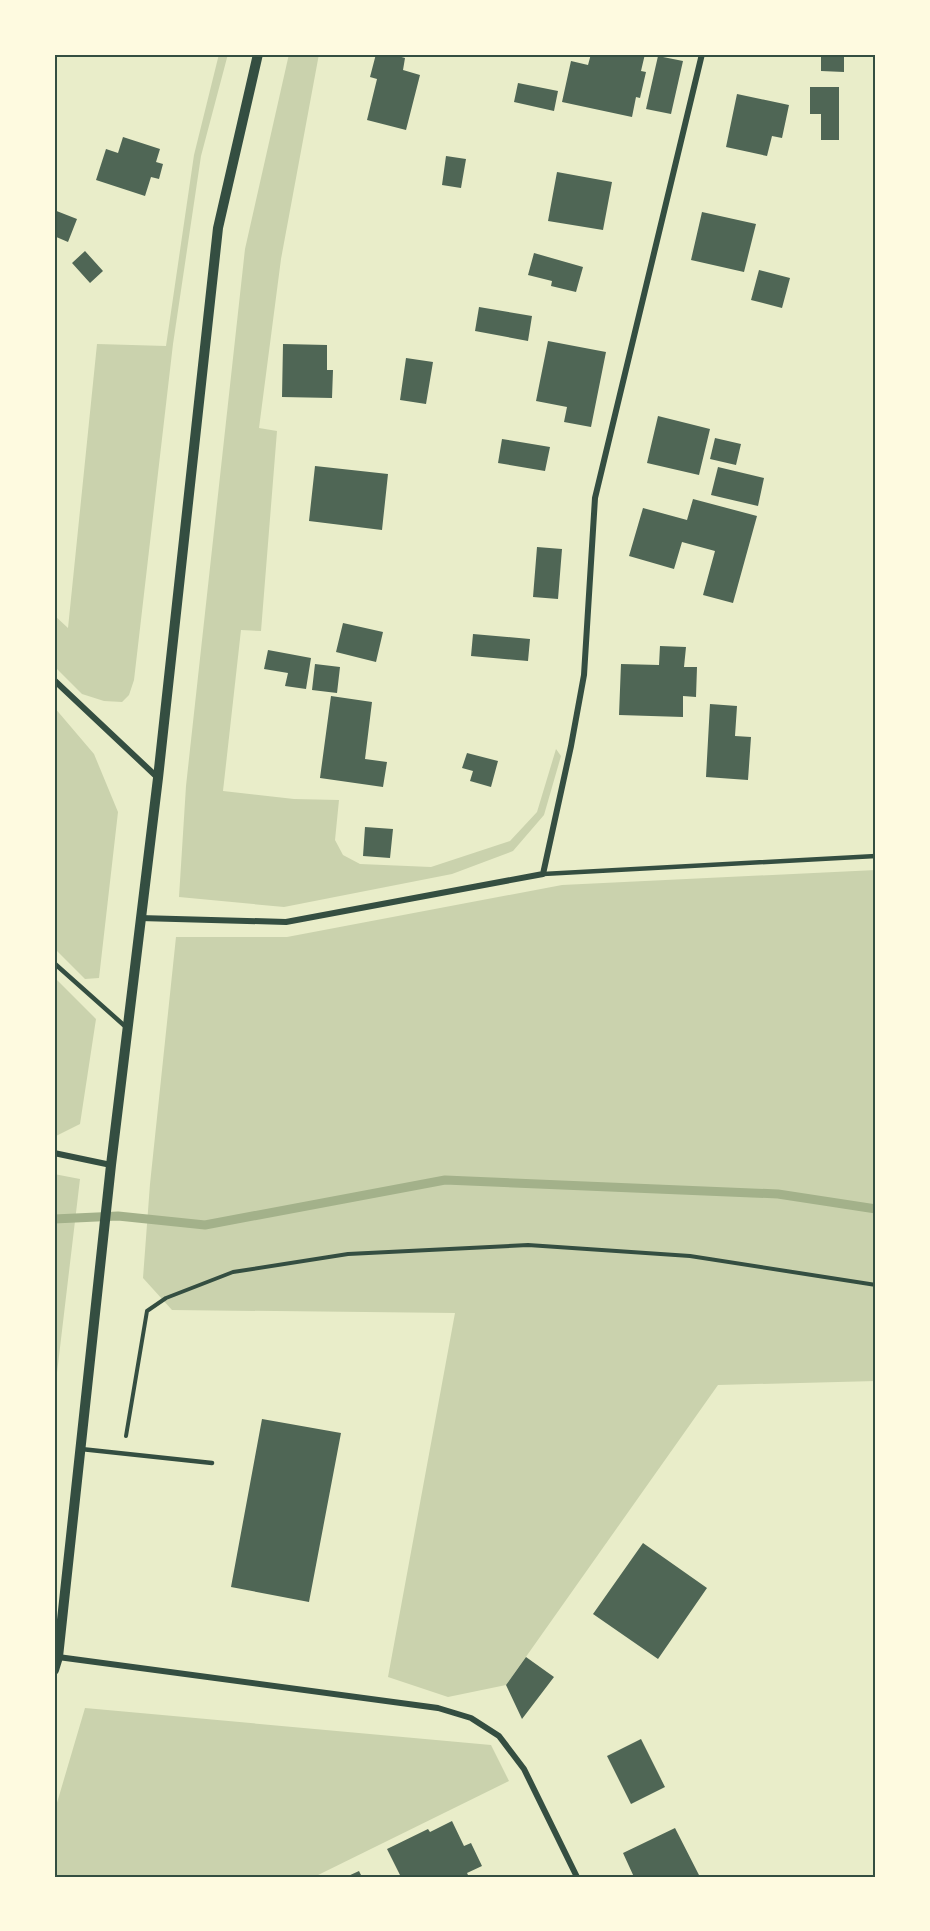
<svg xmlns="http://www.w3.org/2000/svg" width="930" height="1931" viewBox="0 0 930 1931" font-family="Montserrat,sans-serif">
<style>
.green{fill:#cad2ad}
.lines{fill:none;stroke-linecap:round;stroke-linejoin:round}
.stream{stroke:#a3b18a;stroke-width:9}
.building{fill:#4f6655}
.path{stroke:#344e41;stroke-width:4}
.service{stroke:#344e41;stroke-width:4.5}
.minor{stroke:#344e41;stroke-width:6}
.tertiary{stroke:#344e41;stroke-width:10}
.neatline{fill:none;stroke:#344e41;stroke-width:2}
</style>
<rect width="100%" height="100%" fill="#e9edc9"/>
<!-- green -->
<path class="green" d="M219,54H228L201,156L173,344L134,680L129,695L122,702L104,701L82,694L54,666V615L68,628L97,344L166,346L194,155Z
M289,54H319L281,259L259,428L277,431L261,631L241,630L223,791L294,799L339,800L335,840L343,855L360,864L431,867L510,841L537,812L556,749L561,756L544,815L513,851L452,874L284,907L179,897L186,786L245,249Z
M54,707L94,754L118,812L99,978L85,979L54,948Z
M876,870V1381L718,1385L506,1685L448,1697L388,1677L455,1313L172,1310L143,1278L150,1184L176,937H287L562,885Z
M54,977L96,1019L80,1124L54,1137Z
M54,1174L80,1179L54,1398Z
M85,1708L491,1745L509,1781L314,1877H54V1813Z"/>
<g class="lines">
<!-- stream -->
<path class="stream" d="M54,1219L118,1216L205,1225L445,1180L778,1194L876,1209"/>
</g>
<!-- building -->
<path class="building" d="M376,54H391L405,58L403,70L420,75L406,130L367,120L377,79L370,77Z
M591,54H645L641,71L646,72L640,98L636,97L632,117L562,102L571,61L588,65Z
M821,54H844V72L821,71Z
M658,56L683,61L671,114L646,109Z
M518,83L558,91L554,111L514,102Z
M810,87H839V140H821V114H810Z
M737,94L789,105L782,138L772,136L767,156L726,147Z
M123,137L160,149L156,162L163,164L159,179L151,177L145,196L96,180L106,149L118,153Z
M446,156L466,159L461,188L442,185Z
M557,172L612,182L603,230L548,221Z
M54,210L77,219L68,242L54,236Z
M702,212L756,224L744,272L691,260Z
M85,251L103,271L90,283L72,263Z
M534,253L583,267L576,292L551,286L552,281L528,275Z
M759,270L790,278L782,308L751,300Z
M479,307L532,316L528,341L475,331Z
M548,341L606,352L591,427L564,422L567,407L536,401Z
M283,344L327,345V370H333L332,398L282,397Z
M406,358L433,362L426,404L400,400Z
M658,416L710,429L699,475L647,463Z
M715,438L741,444L736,465L710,459Z
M502,439L550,447L545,471L498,463Z
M315,466L388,474L382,530L309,521Z
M718,467L764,478L758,506L711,495Z
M693,499L757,516L733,603L703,595L715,551L682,542L674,569L629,556L643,508L687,520Z
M537,547L562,549L558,599L533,597Z
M343,623L383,632L376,662L336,652Z
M473,634L530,639L528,661L471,656Z
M660,646L686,647L684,667H697L696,697L683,696V717L619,715L621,664L659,665Z
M268,650L311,658L306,689L285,686L288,673L264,669Z
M315,664L340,667L337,693L312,690Z
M331,696L372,702L365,759L387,762L383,787L320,778Z
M710,704L737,706L735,736L751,737L748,780L706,777Z
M467,753L498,761L491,787L470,781L473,771L462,768Z
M365,827L393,829L390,858L363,856Z
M262,1419L341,1433L309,1602L231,1587Z
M643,1543L707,1588L658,1659L593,1614Z
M526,1657L554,1677L522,1719L506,1685Z
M641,1739L665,1787L631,1804L607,1756Z
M452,1821L464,1846L471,1843L482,1866L467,1873L469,1877H401L387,1849L428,1829L430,1832Z
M675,1828L700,1877H634L623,1853Z
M359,1871L362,1877H346Z"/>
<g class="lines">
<!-- path -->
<path class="path" d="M126,1436L147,1311L166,1298L233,1272L348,1254L528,1245L690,1256L876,1285"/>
<!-- service -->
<path class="service" d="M543,874L876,856
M54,963L127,1028
M81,1449L212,1463"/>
<!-- minor -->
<path class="minor" d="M54,680L157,777
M140,918L286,922L543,874L571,746L584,675L595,498L702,54
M54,1153L111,1165
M58,1657L438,1708L471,1718L499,1736L524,1769L577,1877"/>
<!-- tertiary -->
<path class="tertiary" d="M54,1670L58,1657L111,1165L158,778L218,228L258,54"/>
</g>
<!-- border -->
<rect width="930" height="1931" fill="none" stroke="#fefae0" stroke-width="111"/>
<rect x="56" y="56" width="818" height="1820" class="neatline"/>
</svg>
